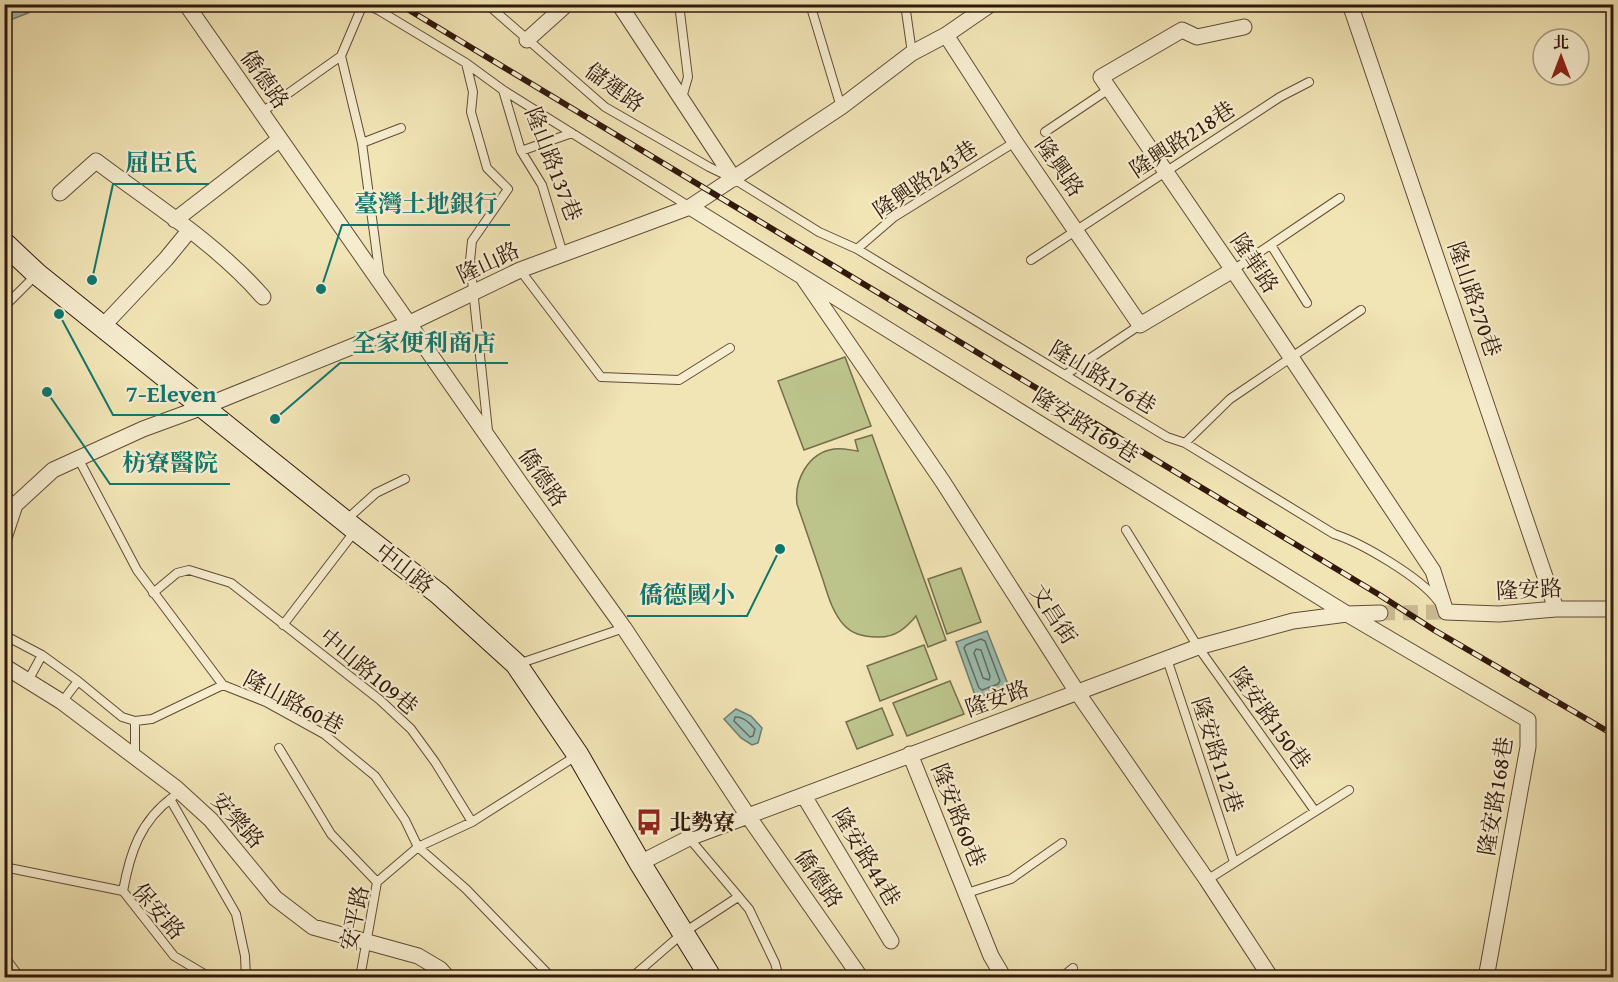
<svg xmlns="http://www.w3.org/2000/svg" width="1618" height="982" viewBox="0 0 1618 982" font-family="'Gentium Book Plus','Noto Serif TC',serif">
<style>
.green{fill:#bcc48c;stroke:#766e4c;stroke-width:1.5}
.water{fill:#9bbeb2;stroke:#717c6f;stroke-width:1.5}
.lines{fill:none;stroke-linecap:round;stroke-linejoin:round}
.shore{stroke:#666b5e;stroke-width:1.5}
.street-tunnel{stroke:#cbbb93;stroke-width:15;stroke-dasharray:15 8;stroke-linecap:butt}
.lane-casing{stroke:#614b36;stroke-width:10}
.street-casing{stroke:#614b36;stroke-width:17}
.secondary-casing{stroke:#31180b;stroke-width:23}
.lane{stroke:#f6edcf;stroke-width:8}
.street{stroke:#f6edcf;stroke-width:15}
.secondary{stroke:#f6edcf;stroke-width:21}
.rail-casing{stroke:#31180b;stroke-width:6}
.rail{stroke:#f6edcf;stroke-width:4;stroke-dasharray:11;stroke-linecap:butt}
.labels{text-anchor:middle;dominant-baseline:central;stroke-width:4.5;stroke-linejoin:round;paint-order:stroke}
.street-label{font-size:22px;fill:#31180b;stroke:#f6edcf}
.poi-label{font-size:22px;font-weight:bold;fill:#31180b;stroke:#f6edcf;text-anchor:start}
.leader{fill:none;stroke:#0f766e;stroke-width:2}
.callout-dot{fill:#0f766e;stroke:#f6edcf;stroke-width:2}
.callout-label{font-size:24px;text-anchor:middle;font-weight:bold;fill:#0f766e;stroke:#f6edcf;stroke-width:4.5;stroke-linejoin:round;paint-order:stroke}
</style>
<rect width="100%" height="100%" fill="#f1e4b5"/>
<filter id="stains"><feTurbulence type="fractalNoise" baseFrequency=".00333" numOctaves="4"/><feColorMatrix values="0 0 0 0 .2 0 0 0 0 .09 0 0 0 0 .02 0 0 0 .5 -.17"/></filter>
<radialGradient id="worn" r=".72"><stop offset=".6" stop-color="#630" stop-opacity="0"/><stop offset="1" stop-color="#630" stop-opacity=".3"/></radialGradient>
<!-- green -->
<path class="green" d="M845,357L871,426L804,450L778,381Z
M872,435L946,640L928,647L916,616C906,628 895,638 877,637C865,637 852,634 844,625C831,611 827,591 821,574C813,551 805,527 797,504C794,480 808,453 834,449C842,448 850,450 858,451L855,440Z
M961,568L981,622L947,634L928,579Z
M924,645L937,679L880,701L867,666Z
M950,681L964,714L907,736L893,703Z
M882,708L893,735L857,749L846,722Z"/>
<!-- water -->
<path class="water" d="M5,4H40V5L28,13L5,22Z
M987,631L1009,687L976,698L956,642Z
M736,709L751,716L762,728L758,743L752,745L741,738L724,719Z"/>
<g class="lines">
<!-- shore -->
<path class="shore" d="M981,639L985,641L1000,681L998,684L982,690L979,688L964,648L966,645Z
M976,649L981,650L990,676L989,680L983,678L974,653Z
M735,717C743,716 750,723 755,729L753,736L750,737L734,721Z"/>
<!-- street-tunnel -->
<path class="street-tunnel" d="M1380,613L1446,612"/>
<!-- lane casing -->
<g class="lane-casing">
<path id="lane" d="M363,4L341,56L362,143L380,278
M365,4L380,11L466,63L503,90L690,207
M487,4L605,107L709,167L734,179L819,232L857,249L1167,437L1185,443L1334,534C1362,543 1420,577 1438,601
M679,4L688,77L682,98
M810,4L841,107
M905,4L912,53
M466,63L473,92L471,112L487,168L508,189L472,241L470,261L488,431
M503,90L521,151L542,185L563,254
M262,112L341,56
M1045,132L1109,89
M362,143L401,128
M521,151L572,133
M1271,245L1307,303
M857,249L894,217L1015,142
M1031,260L1280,97L1309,82
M520,270L601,377L679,380L730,348
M1233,270L1340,198
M4,307L36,275
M1065,375L1140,325
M1185,443L1230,399L1361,310
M78,458L137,570L223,685L266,702L324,734L375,776L405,820L418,847L466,889L552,978
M4,492L15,505
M346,520L376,493L405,479
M1126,530L1198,647L1315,811
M153,593L177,573L189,570L231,583L380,700L411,729L435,762L472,822L418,847L377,882L360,978
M283,625L355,531
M4,635L42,655L78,681L122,717L135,721L152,719L223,685
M1167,659L1234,862
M518,664L624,628
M29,679L42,655
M62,702L78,681
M135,721V756
M279,748L331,834L377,882
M170,799L236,914L245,956L246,978
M472,822L576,756
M689,838L749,909L775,963L779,978
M4,867L123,891L174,956L211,978
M1207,880L1349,790
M123,891C130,853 140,821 173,797
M967,893L1011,879L1062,843
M631,978L683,933L738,897
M1061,978L1073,968"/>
</g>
<!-- street casing -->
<g class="street-casing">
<path id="street" d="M186,4L520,483L624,628L748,816L861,978
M619,4L734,179
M1350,4L1556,609
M1244,27L1197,37L1182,30L1101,77L1233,270L1433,571L1446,612L1499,614L1556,609H1614
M946,35L1015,142L1140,325L1233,270
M527,40L567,4
M60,193L96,161C153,204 216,243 263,297
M690,207L1347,614L1528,720V747L1486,978
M175,220L280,139
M804,279L943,482L1077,692L1207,880L1271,978
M103,326L166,259L189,231
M4,538L15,505L53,470L143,429L203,407L410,323L520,270L690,207L841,107L912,53L946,35L991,4
M4,666L62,702L176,788L211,820L275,898L313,927L418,956L440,969L448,978
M910,754L991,956L1004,978
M804,796L891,941
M640,863L689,838L748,816L1198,647L1293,621L1347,614L1380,613
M4,962L16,978"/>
</g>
<!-- secondary casing -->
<g class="secondary-casing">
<path id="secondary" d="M4,243L37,274L356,530L439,594L516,664L578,755L640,863L711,978"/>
</g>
<!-- lane -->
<use href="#lane" class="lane"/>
<!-- street -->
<use href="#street" class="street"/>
<!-- secondary -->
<use href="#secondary" class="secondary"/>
<!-- rail casing -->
<g class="rail-casing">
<path id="rail" d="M399,4L1378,594L1434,630L1614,735"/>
</g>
<!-- rail -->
<use href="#rail" class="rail"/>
</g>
<!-- icons -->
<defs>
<g id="bus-bare" transform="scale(2.07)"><path d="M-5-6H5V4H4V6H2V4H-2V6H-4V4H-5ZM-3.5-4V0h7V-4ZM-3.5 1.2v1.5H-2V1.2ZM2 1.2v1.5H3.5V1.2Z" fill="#8f2418" stroke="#f6edcf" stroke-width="2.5" paint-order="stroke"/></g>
</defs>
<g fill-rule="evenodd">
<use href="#bus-bare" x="649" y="822"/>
</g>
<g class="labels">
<!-- street labels -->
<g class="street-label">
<text transform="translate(265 79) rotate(55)">僑德路</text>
<text transform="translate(615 87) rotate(36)">儲運路</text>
<text transform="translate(1182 139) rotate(-33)">隆興路218巷</text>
<text transform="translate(554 164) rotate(69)">隆山路137巷</text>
<text transform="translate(1060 167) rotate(55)">隆興路</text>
<text transform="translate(925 179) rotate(-34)">隆興路243巷</text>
<text transform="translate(488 262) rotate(-25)">隆山路</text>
<text transform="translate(1255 263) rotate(56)">隆華路</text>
<text transform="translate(1475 299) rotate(71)">隆山路270巷</text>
<text transform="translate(1103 377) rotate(31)">隆山路176巷</text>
<text transform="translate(1086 425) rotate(32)">隆安路169巷</text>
<text transform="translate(543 477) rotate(55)">僑德路</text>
<text transform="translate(405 568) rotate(38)">中山路</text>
<text transform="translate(1529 589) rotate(-3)">隆安路</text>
<text transform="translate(1054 614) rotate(57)">文昌街</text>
<text transform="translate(369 671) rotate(40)">中山路109巷</text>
<text transform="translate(997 698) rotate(-20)">隆安路</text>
<text transform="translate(294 702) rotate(28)">隆山路60巷</text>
<text transform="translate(1271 718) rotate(54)">隆安路150巷</text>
<text transform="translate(1218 755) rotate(72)">隆安路112巷</text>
<text transform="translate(1495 796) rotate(-81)">隆安路168巷</text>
<text transform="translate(959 815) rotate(68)">隆安路60巷</text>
<text transform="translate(238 820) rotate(48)">安樂路</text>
<text transform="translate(867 857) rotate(59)">隆安路44巷</text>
<text transform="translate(819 878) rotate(55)">僑德路</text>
<text transform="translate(159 911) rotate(49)">保安路</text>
<text transform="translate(354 918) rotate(-78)">安平路</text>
</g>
<!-- poi labels -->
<g class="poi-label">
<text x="669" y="822">北勢寮</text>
</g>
</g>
<!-- callouts -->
<path class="leader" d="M92 280L113 184H209M321 289L342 225H510M275 419L340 363H508M59 314L113 415H228M47 392L110 484H230M780 549L747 616H627"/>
<g class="callout-dot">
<circle cx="92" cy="280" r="6"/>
<circle cx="321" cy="289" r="6"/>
<circle cx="275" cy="419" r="6"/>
<circle cx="59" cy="314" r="6"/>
<circle cx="47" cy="392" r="6"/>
<circle cx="780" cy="549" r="6"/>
</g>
<g class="callout-label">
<text x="161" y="171">屈臣氏</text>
<text x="426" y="212">臺灣土地銀行</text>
<text x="424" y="351">全家便利商店</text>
<text x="171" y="402">7-Eleven</text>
<text x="170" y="471">枋寮醫院</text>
<text x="687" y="603">僑德國小</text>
</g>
<!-- margin -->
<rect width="1618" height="982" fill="none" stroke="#f1e4b5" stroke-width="24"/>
<rect x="6" y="6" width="1606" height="970" fill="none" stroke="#31180b" stroke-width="3"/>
<rect x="12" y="12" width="1594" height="958" fill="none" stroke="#31180b" stroke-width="1.5"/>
<!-- north arrow -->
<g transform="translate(1561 57)"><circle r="28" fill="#f6edcf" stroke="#a79881" stroke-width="1.5"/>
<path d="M0-4.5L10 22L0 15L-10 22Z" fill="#8f2418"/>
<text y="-9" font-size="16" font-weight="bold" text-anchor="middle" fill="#31180b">北</text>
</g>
<rect width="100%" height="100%" filter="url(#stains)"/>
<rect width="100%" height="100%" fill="url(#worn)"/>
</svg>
